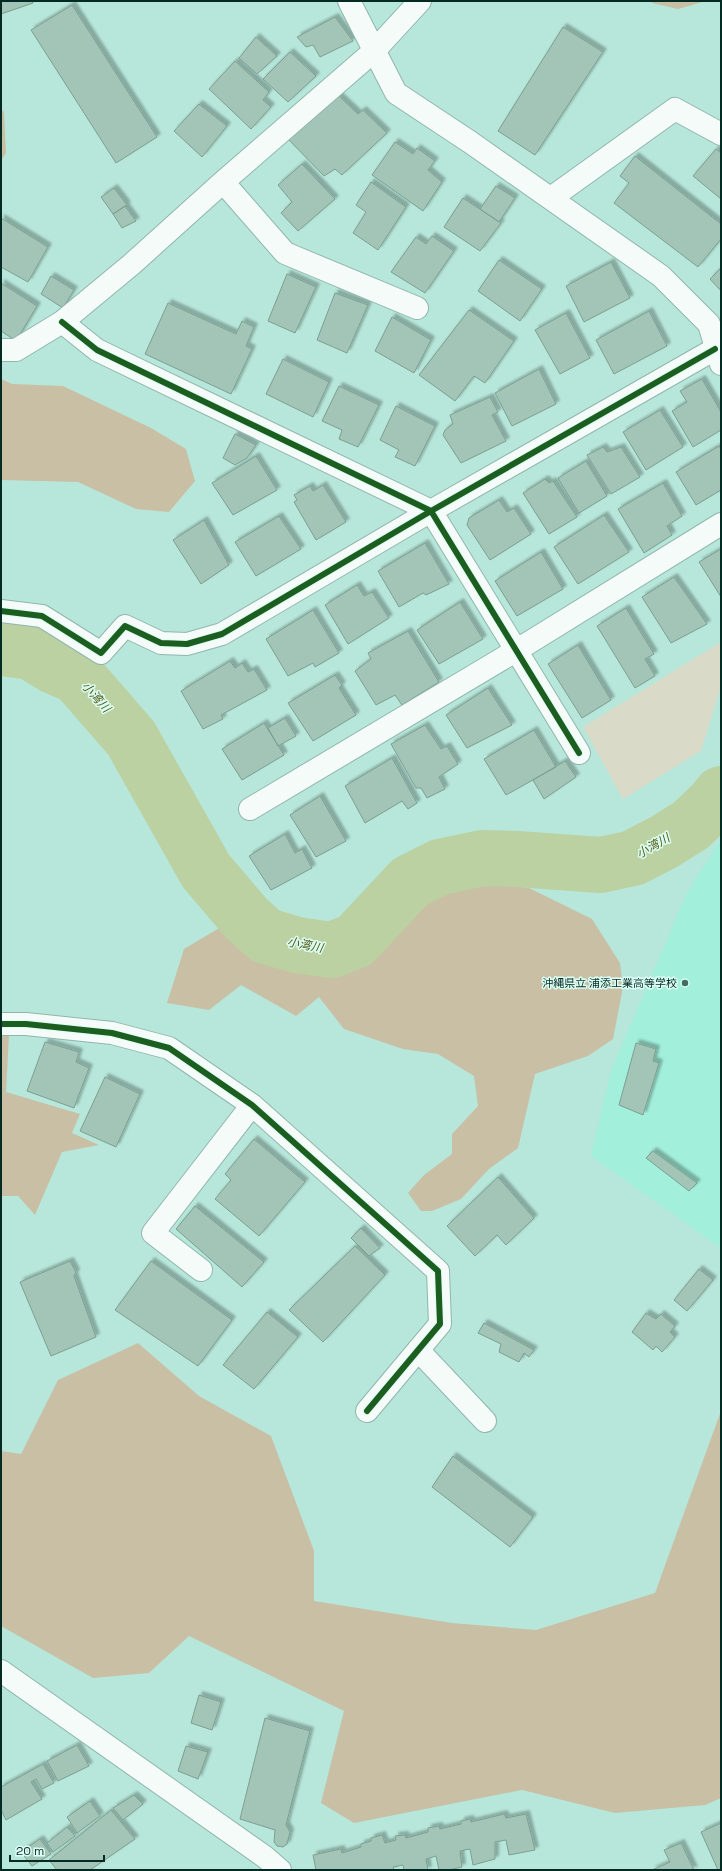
<svg xmlns="http://www.w3.org/2000/svg" width="722" height="1871" viewBox="0 0 722 1871" font-family="'Space Grotesk','Noto Sans JP',sans-serif">
<style>
.built{fill:#a2efdb}
.green{fill:#d9dac7}
.forest{fill:#c8bfa5}
.lines{fill:none;stroke-linecap:round;stroke-linejoin:round}
.river{stroke:#bbd1a1;stroke-width:56}
.building{fill:#a2c5b7;stroke:#7c9f91;filter:url(#shadow)}
.minor-casing{stroke:#90b6ac;stroke-width:24}
.minor{stroke:#f4fbf9;stroke-width:22}
.cycleway-casing{stroke:#dcfdf3;stroke-width:8}
.cycleway{stroke:#1b5e20;stroke-width:6}
.poi-dot{fill:#436d63;stroke:#dcfdf3;stroke-width:1.5}
.labels{text-anchor:middle;dominant-baseline:central;stroke-width:3;stroke-linejoin:round;paint-order:stroke}
.poi-label{font-size:11px;fill:#042b23;stroke:#dcfdf3;text-anchor:end}
.water-label{font-size:12px;font-style:italic;fill:#545b17;stroke:#dcfdf3}
</style>
<defs>
<filter id="shadow"><feDropShadow dx="3.5" dy="-3.5" stdDeviation="1" flood-color="#0004"/></filter>
</defs>
<rect width="100%" height="100%" fill="#b7e7da"/>
<!-- built -->
<path class="built" d="M721,839V1248L591,1156L611,1071L686,895Z"/>
<!-- green -->
<path class="green" d="M721,642V686L701,751L623,799L583,727Z"/>
<!-- forest -->
<path class="forest" d="M651,1H706L678,9L652,3Z
M1,109L4,112L6,153L1,161Z
M1,379L12,384L63,386L151,428L186,449L195,481L169,512L136,509L78,482L1,480Z
M463,878L529,888L592,919L620,963L623,987L613,1039L588,1056L535,1074L518,1148L489,1169L461,1199L432,1211H421L408,1193L424,1175L452,1154V1134L478,1106L474,1076L438,1054L403,1049L344,1029L319,997L296,1016L241,985L209,1010L167,1003L184,949L226,924L264,958L306,966L350,964L418,901Z
M9,1035L6,1092L80,1114L72,1133L99,1145L62,1152L35,1215L18,1196H1V1036Z
M138,1343L199,1396L271,1436L314,1551V1601L452,1623L536,1630L655,1593L721,1411V1798L705,1805L615,1813L522,1790L354,1823L321,1803L344,1711L189,1636L149,1673L93,1678L1,1626V1451L21,1454L58,1380Z"/>
<g class="lines">
<!-- river -->
<path class="river" d="M1,648L31,652L54,666L77,676L131,738L206,871L246,918L266,936L297,945L331,950L355,941L410,882L440,867L483,858L517,859L601,865L633,858L664,842L691,825L713,804L721,794"/>
</g>
<!-- building -->
<path class="building" d="M1,1H32L33,3L1,14Z
M72,5L157,137L116,163L31,30Z
M335,17L353,41L320,57L313,45L306,47L297,37Z
M563,27L603,52L535,155L498,131Z
M256,37L277,56L257,74L239,58Z
M290,52L316,76L288,102L263,79Z
M235,61L269,92L263,100L271,107L251,129L209,89Z
M339,96L358,114L363,110L387,133L342,175L335,169L324,176L288,139Z
M199,104L227,126L202,157L174,131Z
M395,142L413,154L417,148L435,161L428,170L442,182L423,211L372,175Z
M716,149L721,153V199L693,176Z
M635,156L721,224V239L698,267L614,203L629,183L620,176Z
M302,164L335,199L298,231L281,213L292,202L278,185Z
M371,182L406,207L378,250L353,233L366,212L356,205Z
M496,186L515,198L499,222L480,209Z
M114,188L127,205L113,214L101,197Z
M463,198L501,223L480,251L444,227Z
M125,206L136,221L122,228L113,214Z
M1,218L48,247L28,282L1,267Z
M432,236L454,251L425,293L391,272L416,237L426,244Z
M499,260L542,289L520,321L478,291Z
M611,262L630,298L584,322L566,286Z
M721,268V291L710,279Z
M287,274L316,287L295,333L268,321Z
M51,276L74,290L63,308L41,294Z
M1,283L37,306L16,341L1,331Z
M335,293L368,305L347,353L317,340Z
M168,303L236,334L242,321L254,327L246,346L252,349L231,394L145,354Z
M469,310L514,341L485,383L474,376L455,401L419,375Z
M649,311L667,346L614,374L596,340Z
M566,313L590,358L560,374L535,330Z
M392,317L431,340L414,373L375,351Z
M283,359L329,382L313,417L266,394Z
M539,369L556,404L512,426L495,393Z
M702,379L721,412V430L693,447L672,411L687,402L680,391Z
M339,386L379,405L358,447L339,439L342,430L322,421Z
M490,397L498,412L492,415L506,441L461,463L443,435L445,430L453,424L450,415Z
M396,406L435,426L415,466L395,457L399,450L380,440Z
M660,410L683,447L646,470L623,432Z
M235,434L256,445L247,458L235,465L223,458Z
M719,446L721,449V490L696,505L676,472Z
M603,447L607,452L621,447L640,477L611,494L587,455Z
M256,456L277,490L233,515L212,483Z
M586,461L607,496L579,513L558,478Z
M545,479L549,483L553,481L577,517L549,534L523,493Z
M663,483L682,516L667,526L672,535L644,553L618,509Z
M323,485L346,522L316,540L294,502L297,500L294,495L310,486L313,491Z
M499,500L507,512L514,508L531,534L490,560L467,525L469,518Z
M604,515L629,552L578,584L554,547Z
M279,516L301,549L256,576L235,542Z
M204,520L229,565L201,584L173,540Z
M425,543L449,584L426,595L423,593L399,607L378,571Z
M721,549V597L699,562Z
M541,552L563,589L517,616L495,581Z
M674,577L707,624L671,643L642,597Z
M357,585L364,596L372,592L389,618L348,644L325,605Z
M460,602L483,639L439,664L417,630Z
M626,608L654,654L645,659L655,676L635,688L597,626Z
M313,610L339,653L315,667L313,663L288,676L266,639Z
M408,631L439,682L402,705L395,695L376,705L355,671L371,659L368,653Z
M578,645L611,700L582,718L548,664Z
M230,661L235,668L242,663L248,672L254,669L267,690L221,715L223,719L203,729L181,691Z
M335,675L342,685L339,688L356,715L313,741L288,703Z
M488,688L512,725L467,748L446,715Z
M285,718L296,736L278,746L268,728Z
M264,723L284,755L242,780L222,749Z
M425,725L441,749L447,746L458,764L439,777L445,789L427,798L421,788H416L391,744Z
M534,730L556,767L506,795L484,759Z
M392,758L417,803L408,809L402,801L365,823L345,786Z
M565,761L576,777L544,799L533,780Z
M320,796L346,841L316,857L290,815Z
M285,834L295,853L302,849L312,868L271,890L249,856Z
M45,1042L79,1052L76,1062L89,1068L74,1108L27,1091Z
M636,1043L656,1049L653,1061L659,1063L643,1115L619,1105Z
M105,1077L140,1094L116,1147L80,1131Z
M254,1139L305,1182L259,1236L215,1199L231,1180L225,1174Z
M653,1151L697,1183L689,1191L646,1158Z
M498,1177L534,1218L506,1245L497,1235L475,1256L447,1226Z
M195,1206L264,1262L242,1287L176,1229Z
M361,1228L380,1248L369,1256L351,1238Z
M355,1246L385,1275L323,1342L289,1310Z
M70,1261L76,1272L74,1276L96,1337L51,1356L20,1282Z
M151,1261L232,1320L198,1366L115,1310Z
M699,1269L713,1280L687,1311L674,1300Z
M267,1312L298,1337L254,1389L223,1365Z
M646,1313L656,1319L661,1314L675,1326L670,1332L675,1337L662,1352L656,1346L653,1350L632,1332Z
M484,1323L534,1350L529,1357L524,1353L519,1362L499,1352L501,1344L478,1333Z
M453,1456L533,1517L510,1547L432,1487Z
M199,1695L221,1702L212,1730L191,1723Z
M265,1718L310,1731L286,1825L290,1832L287,1844L283,1847L277,1846L274,1842L275,1830L240,1819Z
M77,1745L89,1766L58,1781L47,1761Z
M186,1746L208,1752L198,1779L178,1771Z
M43,1764L54,1783L42,1789L36,1779L31,1782L42,1799L6,1820L1,1810V1787Z
M134,1795L143,1804L123,1820L113,1808Z
M90,1801L100,1816L77,1833L67,1817Z
M111,1810L135,1839L90,1870H57L49,1860Z
M504,1814L506,1818L526,1814L535,1850L509,1855L506,1840L495,1842V1859L473,1865L470,1849L460,1851L462,1867L449,1870H439L436,1856L426,1859L428,1870H404L403,1865L393,1867L394,1870H316L313,1855L341,1849L342,1853L361,1847V1844L371,1841V1838L382,1835L385,1843L396,1840L395,1836L405,1835L406,1838L428,1832V1828L439,1826L440,1829L461,1824V1821L470,1819L471,1822Z
M721,1823V1870H718L701,1832Z
M67,1827L75,1836L53,1852L47,1843Z
M40,1839L51,1854L32,1866L21,1852Z
M681,1843L694,1870H652L670,1862L664,1850Z"/>
<g class="lines">
<!-- minor casing -->
<g class="minor-casing">
<path id="minor" d="M349,1L396,93L470,142L661,276L709,324L721,364
M223,182L285,253L417,308
M551,198L675,109L721,134
M62,322L97,350L431,511L579,753
M1,350H16L62,322L132,264L223,182L374,51L420,1
M1,611L42,616L101,653L125,626L161,643L187,644L222,634L431,511L715,349
M250,809L517,650L721,524
M1,1024H26L112,1033L169,1048L252,1105L438,1271L440,1324L367,1411
M201,1270L153,1233L252,1105
M418,1350L485,1421
M1,1671L265,1857L280,1870"/>
</g>
<!-- minor -->
<use href="#minor" class="minor"/>
<!-- cycleway casing -->
<g class="cycleway-casing">
<path id="cycleway" d="M62,322L97,350L431,511L579,753
M1,611L42,616L101,653L125,626L161,643L187,644L222,634L431,511L715,349
M1,1024H26L112,1033L169,1048L252,1105L438,1271L440,1324L367,1411"/>
</g>
<!-- cycleway -->
<use href="#cycleway" class="cycleway"/>
</g>
<!-- markers -->
<circle class="poi-dot" cx="685" cy="983" r="4"/>
<g class="labels">
<!-- poi labels -->
<g class="poi-label">
<text x="677" y="983">沖縄県立 浦添工業高等学校</text>
</g>
<!-- water labels -->
<g class="water-label">
<text transform="translate(96 697) rotate(48)">小湾川</text>
<text transform="translate(653 846) rotate(-30)">小湾川</text>
<text transform="translate(305 945) rotate(11)">小湾川</text>
</g>
</g>
<!-- border -->
<rect width="722" height="1871" fill="none" stroke="#042b23" stroke-width="4"/>
<!-- scale -->
<path d="M10 1855v6h94v-6" fill="none" stroke="#042b23" stroke-width="2"/>
<text x="16" y="1855" font-size="12" fill="#042b23" stroke="#dcfdf3" stroke-width="3" paint-order="stroke">20 m</text>
</svg>
